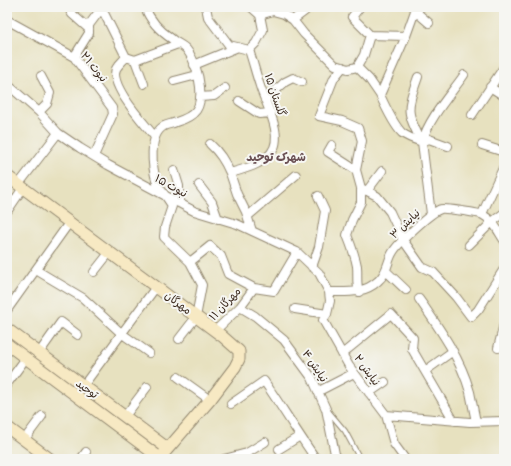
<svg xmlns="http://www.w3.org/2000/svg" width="511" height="466" viewBox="0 0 511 466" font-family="Pangolin,'Playpen Sans Arabic',sans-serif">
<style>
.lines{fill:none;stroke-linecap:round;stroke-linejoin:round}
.lane-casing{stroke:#91866e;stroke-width:6}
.street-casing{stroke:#91866e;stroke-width:10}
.secondary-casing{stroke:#91866e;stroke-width:13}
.lane{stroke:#fff;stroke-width:4}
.street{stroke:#fff;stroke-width:8}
.secondary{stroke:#f7e9c3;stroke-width:11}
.labels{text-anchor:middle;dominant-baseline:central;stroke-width:4;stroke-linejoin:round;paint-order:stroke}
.street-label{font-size:11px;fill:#3b2a1e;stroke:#f6f6f2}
.neighbourhood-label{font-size:12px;font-weight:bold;fill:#6a5054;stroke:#f6f6f2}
</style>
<rect width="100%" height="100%" fill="#f6f6f2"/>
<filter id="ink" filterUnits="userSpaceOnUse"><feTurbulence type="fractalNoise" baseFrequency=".025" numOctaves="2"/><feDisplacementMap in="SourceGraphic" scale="8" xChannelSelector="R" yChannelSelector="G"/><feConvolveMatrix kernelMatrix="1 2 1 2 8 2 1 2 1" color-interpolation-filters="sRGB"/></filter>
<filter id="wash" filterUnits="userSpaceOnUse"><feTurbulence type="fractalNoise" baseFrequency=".012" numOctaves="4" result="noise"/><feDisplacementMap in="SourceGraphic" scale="16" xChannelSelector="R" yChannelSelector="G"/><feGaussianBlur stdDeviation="0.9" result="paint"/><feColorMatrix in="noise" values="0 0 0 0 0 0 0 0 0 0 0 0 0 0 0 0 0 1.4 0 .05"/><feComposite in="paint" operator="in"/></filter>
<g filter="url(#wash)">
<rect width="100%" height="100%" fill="#e7e1bf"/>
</g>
<g filter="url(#ink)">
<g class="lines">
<!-- lane casing -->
<g class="lane-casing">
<path id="lane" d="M329,412L345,431L360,459"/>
</g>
<!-- street casing -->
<g class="street-casing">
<path id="street" d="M68,7L72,14L89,29
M101,7L126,57C123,61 118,65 116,69C109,86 145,124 155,137
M145,7C150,21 160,31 172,39C176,43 183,45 187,50C194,59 199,75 200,87C202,108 196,116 176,122C172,124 168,124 164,126C148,135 152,168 157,183C160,190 168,198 172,206L165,227L164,237L190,262L202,285L196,317L179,339
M206,7L208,17L229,45L249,50C253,62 256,74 260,86C265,103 285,136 271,153C261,165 245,169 230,173L237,194L246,212L252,231
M360,7L352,17L370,35L364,55L357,67L369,79L380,95
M414,7L415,11L406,36L380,95C385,106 394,125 402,133C407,137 416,140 422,142L431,214
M421,7L415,11L429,23
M260,15L273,11L284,14L293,20L304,34L335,65L348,69L357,67
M7,20L74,57L112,108L113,114L94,156
M293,20L305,11L303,7
M370,35L406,36
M249,50L256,43L263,30L260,15L251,7
M74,57L89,33V25L101,9
M126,57L135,60L178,44
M135,60L144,84
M194,65L238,47
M343,67L334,78L319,116L342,121L358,128L362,141L356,170L361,188V202L352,220L347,235C351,245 355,255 357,266C358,275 356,283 359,292
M418,77C407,108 405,112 422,142
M174,81L197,75
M7,84L39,112L58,133L80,148L108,165L194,211L237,224L297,252L319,273L329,292L330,301L327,314L323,320L349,366L386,415L394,444L405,459
M490,87L504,96
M200,97L214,96L225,88
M265,100L285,82L293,78L302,82
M239,101L259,114L271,113
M39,112L47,104L50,93L41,76
M472,115L504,67
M422,142C429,118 450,95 464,75
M422,142L429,139L448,146
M210,144C219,152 225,161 230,173
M332,145L328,152L356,170
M482,145L504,152
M174,170L179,186V203
M18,185L58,133
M199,185L212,202L218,219
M361,188L377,196L390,212L403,240L422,267L433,272L456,297L471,317L478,310L504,269
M367,191L382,171
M8,210L23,188
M482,214L504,166
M248,216L296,175
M469,245L492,222L504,213
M190,262L210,246L221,256L228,274L254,288
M312,267L319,247L325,211L318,196
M36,270L83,298L121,333L149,353
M386,271L406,290
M94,272L109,253
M329,292C347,292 364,294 378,281C388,273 387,261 393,252C399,242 431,212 441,209C444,208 480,213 483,215C493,220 498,231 504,240
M419,299C439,328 460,357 470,392C472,402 474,412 476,422
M240,307L255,316L284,340L312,378L326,409L336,459
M295,309L327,314
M7,310L69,223
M215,331L240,307L254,288L274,291L297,252
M498,348L504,324
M39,353L61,322L78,335
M342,354L391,314L413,338L412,349L454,421
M425,371L453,351
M178,377L210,400
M7,384L26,358
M83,386L156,287
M319,391L354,373
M369,393L385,382
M231,404L264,381C282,407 298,434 316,459
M386,415L470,422L504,421
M125,416L147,387
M24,440L42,416
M279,449L300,436
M81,459L86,452
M224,459L247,453L265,442"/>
</g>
<!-- secondary casing -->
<g class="secondary-casing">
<path id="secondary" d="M7,176L222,336L239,351V359L235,367L210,400L159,459
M7,329L167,448
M7,344L160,458
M7,427L50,459"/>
</g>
<!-- lane -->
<use href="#lane" class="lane"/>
<!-- street -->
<use href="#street" class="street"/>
<!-- secondary -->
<use href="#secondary" class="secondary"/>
</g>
</g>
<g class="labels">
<!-- street labels -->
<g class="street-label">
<text transform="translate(94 67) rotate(51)">نبوت ۲۱</text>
<text transform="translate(275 95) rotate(71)">گلستان ۱۵</text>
<text transform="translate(171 186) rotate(29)">نبوت ۱۵</text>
<text transform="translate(405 224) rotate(-44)">نیایش ۳</text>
<text transform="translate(178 303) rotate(37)">مهرگان</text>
<text transform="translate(225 304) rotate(-47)">مهرگان ۱۱</text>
<text transform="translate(315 366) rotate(56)">نیایش ۴</text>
<text transform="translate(367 370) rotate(54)">نیایش ۲</text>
<text transform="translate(87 389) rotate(36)">توحید</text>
</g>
<!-- neighbourhood labels -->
<g class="neighbourhood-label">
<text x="276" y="157">شهرک توحید</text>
</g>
</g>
<!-- margin -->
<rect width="511" height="466" fill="none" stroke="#f6f6f2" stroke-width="24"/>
</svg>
